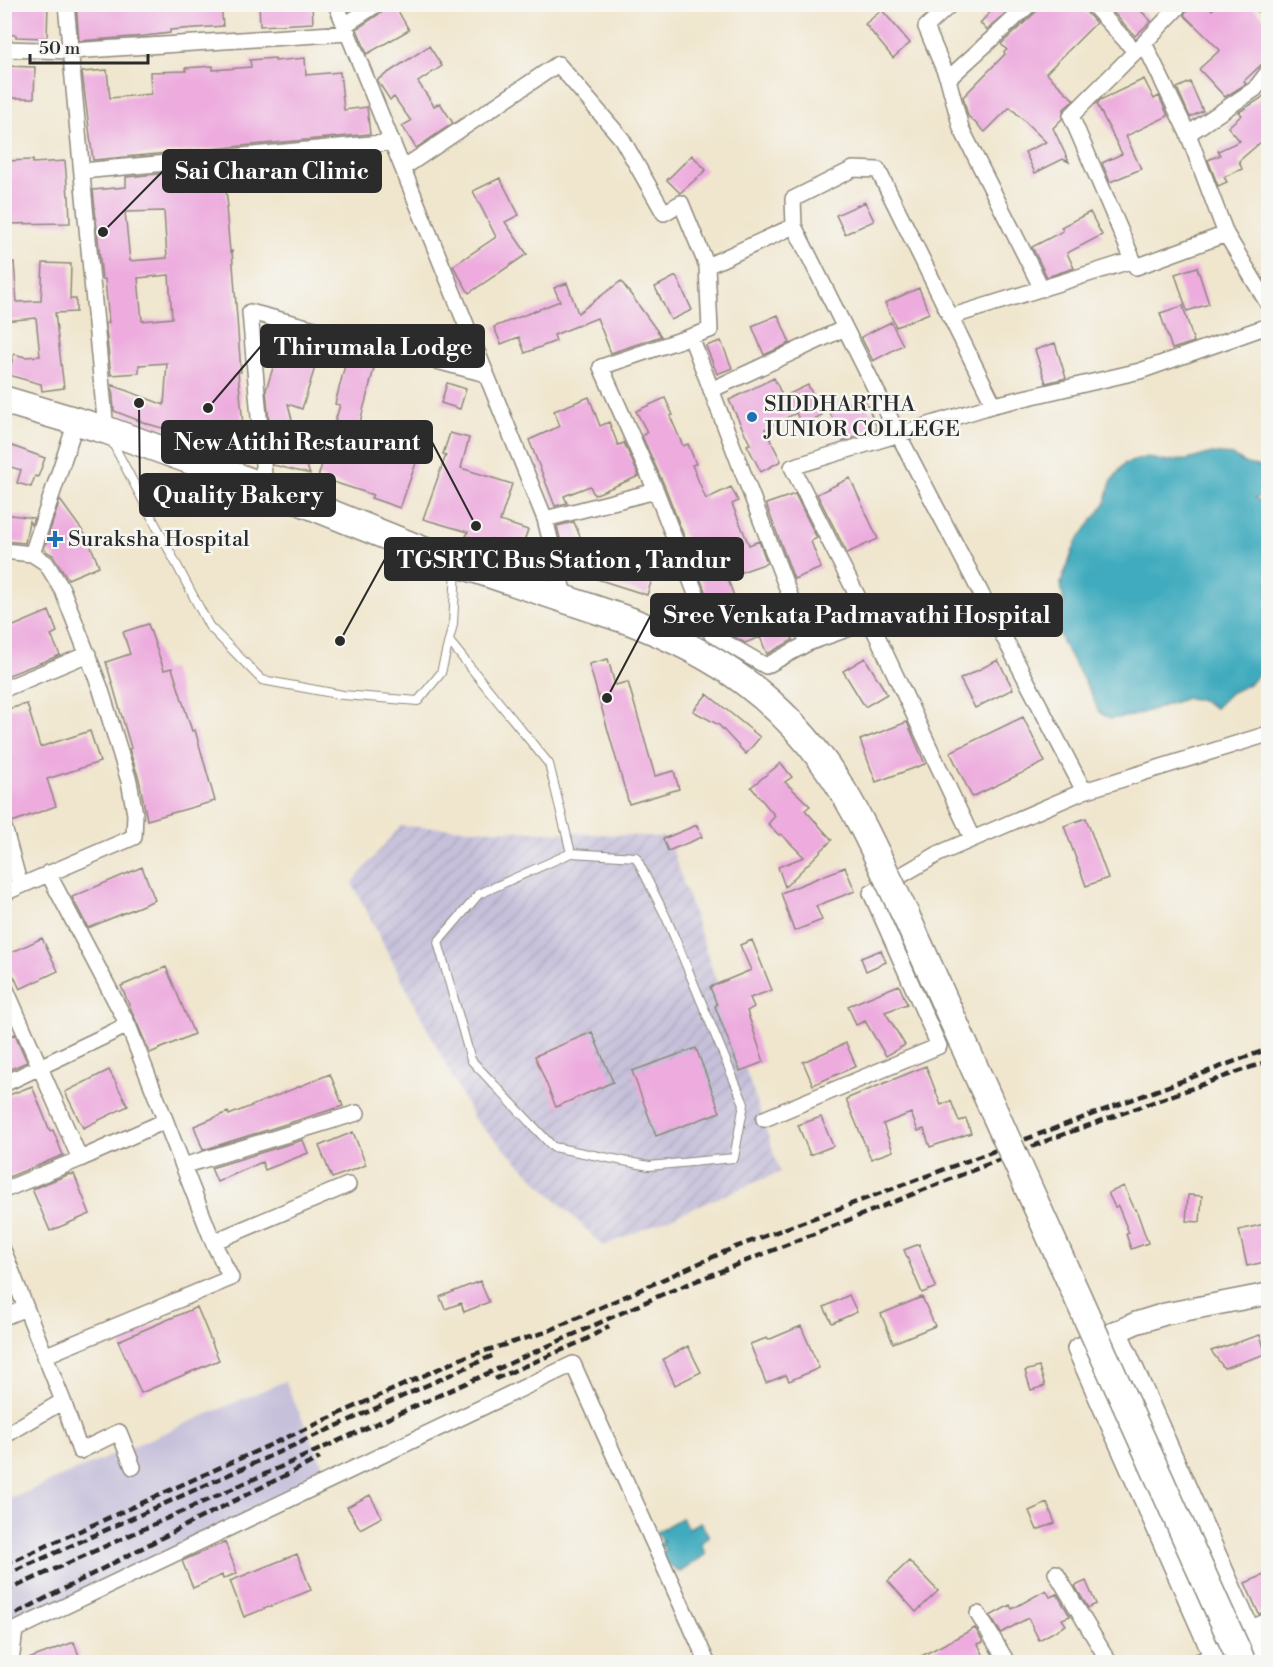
<svg xmlns="http://www.w3.org/2000/svg" width="1273" height="1667" viewBox="0 0 1273 1667" font-family="'Libre Bodoni',serif">
<style>
.industrial{fill:url(#industrial-furrows)}
.railway{fill:#c6c0da}
.water{fill:#3fabbe;stroke:#356b74;stroke-width:1.5}
.building{fill:#edabde;fill-rule:evenodd}
.lines{fill:none;stroke-linecap:round;stroke-linejoin:round}
.lane-casing{stroke:#8e887c;stroke-width:10}
.street-casing{stroke:#8e887c;stroke-width:18}
.secondary-casing{stroke:#8e887c;stroke-width:24}
.highway-casing{stroke:#8e887c;stroke-width:30}
.lane{stroke:#fff;stroke-width:8}
.street{stroke:#fff;stroke-width:15}
.secondary{stroke:#fff;stroke-width:21}
.highway{stroke:#fff;stroke-width:27}
.rail{stroke:#2b2b2b;stroke-width:4.5;stroke-dasharray:9 4.5;stroke-linecap:butt}
.highway-bridge-casing{stroke:#8e887c;stroke-width:30;stroke-linecap:butt}
.highway-bridge{stroke:#fff;stroke-width:27}
.poi-dot{fill:#1f6fb2;stroke:#f6f6f2;stroke-width:2}
.labels{text-anchor:middle;dominant-baseline:central;stroke-width:5;stroke-linejoin:round;paint-order:stroke}
.poi-label{font-size:22px;fill:#2b2b2b;stroke:#f6f6f2;text-anchor:start}
.leader{fill:none;stroke:#2b2b2b;stroke-width:2}
.callout-dot{fill:#2b2b2b;stroke:#f6f6f2;stroke-width:2}
.callout{fill:#2b2b2b;stroke:#2b2b2b;stroke-width:2}
.callout-label{font-size:24px;text-anchor:middle;font-weight:bold;fill:#fff}
</style>
<defs>
<pattern id="industrial-furrows" width="10" height="10" patternUnits="userSpaceOnUse" patternTransform="scale(1.5)"><rect width="10" height="10" fill="#c6c0da"/><path d="M-1 1l2-2M0 10L10 0M9 11l2-2" fill="none" stroke="#aaa5bb"/></pattern>
</defs>
<rect width="100%" height="100%" fill="#f6f6f2"/>
<filter id="ink" filterUnits="userSpaceOnUse"><feTurbulence type="fractalNoise" baseFrequency=".0167" numOctaves="2"/><feDisplacementMap in="SourceGraphic" scale="12" xChannelSelector="R" yChannelSelector="G"/><feConvolveMatrix kernelMatrix="1 2 1 2 8 2 1 2 1" color-interpolation-filters="sRGB"/></filter>
<filter id="wash" filterUnits="userSpaceOnUse"><feTurbulence type="fractalNoise" baseFrequency=".008" numOctaves="4" result="noise"/><feDisplacementMap in="SourceGraphic" scale="24" xChannelSelector="R" yChannelSelector="G"/><feGaussianBlur stdDeviation="1.35" result="paint"/><feColorMatrix in="noise" values="0 0 0 0 0 0 0 0 0 0 0 0 0 0 0 0 0 1.4 0 .05"/><feComposite in="paint" operator="in"/></filter>
<g filter="url(#wash)">
<rect width="100%" height="100%" fill="#f0e6ce"/>
<!-- industrial -->
<path class="industrial" d="M400,826L668,837L780,1172L603,1246L474,1119L352,883Z"/>
<!-- railway -->
<path class="railway" d="M285,1381L327,1474L8,1630L5,1635V1501Z"/>
<!-- water -->
<path class="water" d="M1212,453L1232,455L1246,464L1268,468V492L1255,498L1268,507V665L1249,684L1230,693L1215,708L1202,700L1187,698L1132,716L1110,719L1099,712L1091,693L1062,642L1057,625L1064,605L1061,583L1076,542L1105,504L1111,482L1124,464L1147,457L1162,461L1188,460Z
M681,1518L689,1528L700,1522L709,1536L701,1543L706,1554L680,1572L656,1555L666,1550L664,1546L655,1551L653,1548L664,1541L655,1533Z"/>
<g id="blocks">
<!-- building -->
<path class="building" d="M4,4H48L47,38L16,37V35L4,34Z
M76,4H221L223,26L170,30V33L145,36L79,41Z
M259,4H312L313,23L260,26Z
M387,4H394L409,30L367,54L357,29L382,12Z
M998,4H1015L987,30L980,23Z
M1039,4H1079L1096,23L1046,73L1074,100L1064,109L1062,119L1053,128L1069,162L1063,159L1035,173L1025,152L1046,142L1010,107L985,132L968,116L963,97L1005,54L1004,52L1007,50L1001,44L1037,11Z
M1116,4H1134L1151,21L1135,36L1111,10Z
M1191,4H1206L1212,10L1218,4H1250L1269,23V62L1261,65L1244,81L1246,84L1225,97L1199,69L1220,50L1184,15Z
M882,10L910,43L893,58L865,24Z
M429,46L442,66L418,82L434,106L440,103L453,123L416,148L402,126L411,121L394,97L390,100L377,80Z
M275,58V61L305,58L306,75L340,72L344,110L367,107L370,134L93,160L82,72L107,70L110,98L151,94L150,72L186,71L185,68L213,66V70L251,67L250,60Z
M4,66L35,67L34,98H4Z
M1144,79L1154,99L1159,96L1168,116L1126,136L1141,169L1110,182L1102,163L1122,154L1097,104L1100,100Z
M1190,82L1203,111L1190,117L1177,88Z
M1269,91V135L1239,161L1242,169L1224,177L1227,182L1218,186L1208,160L1220,155L1218,151L1240,141L1228,127L1242,115L1239,112L1260,99Z
M692,155L706,170L680,193L667,180Z
M33,160V163L65,161L68,196H69L70,223L4,224V161Z
M189,171L190,179L224,174L228,207H226L230,252L232,251L241,372H238L246,457L251,439L253,460L219,449L187,435L148,424L114,411L112,385L164,405L167,363L139,365V373L111,375L106,330V323H109L105,279H102L93,190L126,187V177ZM164,211L167,258L130,261L125,212ZM169,275L172,318L142,321L138,278Z
M500,178L519,215L505,222L527,254L469,293L453,266L496,237L473,191Z
M865,202L874,221L845,234L836,215Z
M1090,212L1102,235L1067,253L1074,268L1047,277L1032,247L1063,231L1061,227Z
M4,262H14L17,302L41,301L43,263L71,264L70,299H76V312L55,313L64,388L42,391L41,384L8,375L14,354L25,357L40,356L36,318L4,321Z
M1197,267L1209,304L1187,311L1175,274Z
M676,276L692,310L671,320L655,287Z
M621,281L661,336L611,353L597,318L554,335L556,341L525,353L519,337L501,344L494,327L560,301L554,288L567,283L578,313Z
M919,288L929,313L896,327L885,303Z
M1183,306L1194,342L1172,349L1160,313Z
M778,315L790,343L764,355L752,326Z
M891,322L903,345L873,361L861,337Z
M282,339L320,351L302,409L288,404L298,444L310,474L273,465L266,390Z
M721,341L732,368L717,374L706,346Z
M1055,343L1066,378L1046,383L1035,350Z
M349,350L377,357L358,430L391,441L393,436L422,446L400,508L371,498L373,495L318,477L340,405L335,404Z
M774,378L783,397L808,385L822,415L802,425L796,413L765,429L781,461L761,472L747,445L750,444L729,400Z
M447,383L466,389L460,409L441,403Z
M589,397L600,426L609,422L618,445L624,443L639,476L594,495L590,486L564,496L567,503L555,506L529,440L560,426L554,411Z
M665,398L673,415L670,416L683,446L688,444L696,464L692,465L706,499L731,487L738,501L732,504L749,545L759,541L767,563L727,577L742,618L777,605L787,630L788,629L793,640L767,654L760,637L745,643L733,636L727,619L717,622L665,487L642,436L647,432L636,411Z
M864,398L878,430L843,441L830,413Z
M450,433L469,438L461,468L512,484L500,521L528,530L521,549L490,539L489,543L466,536L468,532L423,519L446,455L443,454Z
M4,443L45,458L38,477L35,476L31,487L17,483L21,470L4,465Z
M850,478L878,539L847,553L817,494Z
M795,494L817,538L811,541L821,568L794,579L766,504Z
M60,500L87,537L99,566L68,579L53,555L47,552L44,548Z
M4,514L34,518L31,525L29,521L25,543L4,541Z
M574,522L587,553L613,564L615,560L654,573L647,595L600,580L571,569L562,547L557,526Z
M49,611L57,632L51,635L60,655L4,677V630Z
M148,624L164,670L172,668L192,731L195,730L215,801L147,820L139,779L129,749L131,748L106,662L130,654L123,632Z
M865,658L887,694L865,707L843,671Z
M608,659L615,685L628,682L655,776L674,771L679,789L629,804L589,664Z
M998,660L1013,689L975,708L960,679Z
M707,694L760,737L746,754L719,725L693,711Z
M27,704L40,747L90,731L100,762L47,779L56,806L12,822L4,804V710Z
M1023,717L1045,762L972,797L950,752Z
M907,722L925,764L876,782L860,740Z
M781,763L792,777L785,782L810,806L805,810L832,840L785,887L778,867L804,857L781,834L779,835L768,824L775,816L751,787Z
M1086,818L1108,878L1086,886L1064,826Z
M697,825L702,837L668,851L663,839Z
M142,867L155,900L88,928L72,897Z
M845,867L855,891L816,906L822,920L794,931L781,893Z
M42,938L58,971L20,989L4,956Z
M752,940L772,990L750,998L754,1007L747,1011L764,1062L740,1071L715,1006L717,1005L710,987L751,970L740,945Z
M881,950L886,962L866,971L861,958Z
M166,967L194,1034L150,1053L121,986Z
M899,985L907,1004L885,1012L905,1045L886,1056L865,1021L856,1025L848,1006Z
M592,1032L613,1082L556,1107L535,1056Z
M15,1034L27,1062L4,1072V1039Z
M846,1043L856,1066L813,1085L803,1062Z
M696,1048L720,1112L656,1136L632,1071Z
M926,1066L941,1105L951,1101L959,1121L966,1119L971,1133L930,1147L924,1129L918,1131L911,1113L883,1124L893,1151L871,1159L846,1099Z
M109,1070L128,1106L83,1128L65,1092Z
M330,1074L343,1106L203,1150L194,1126L228,1112L229,1115Z
M32,1086L50,1131L53,1130L63,1155L4,1179V1097Z
M821,1117L833,1146L810,1155L798,1125Z
M353,1132L366,1165L332,1178L319,1146Z
M303,1140L308,1153L265,1170L262,1162L217,1182L211,1168Z
M70,1174L71,1175L74,1174L90,1214L50,1231L32,1189Z
M1124,1186L1135,1210L1136,1209L1148,1243L1131,1249L1126,1234L1129,1233L1118,1206L1115,1207L1108,1193Z
M1188,1195L1202,1196L1200,1222L1186,1221Z
M1269,1223V1261L1247,1266L1239,1230Z
M919,1244L936,1287L922,1293L904,1250Z
M480,1281L489,1302L464,1312L461,1303L445,1309L440,1297Z
M849,1295L857,1312L832,1323L824,1307Z
M922,1297L935,1326L893,1343L881,1314Z
M197,1307L219,1360L141,1393L118,1341Z
M801,1326L819,1368L789,1381L786,1375L766,1383L750,1344L767,1338L768,1340Z
M1260,1335L1266,1354L1224,1368L1211,1351Z
M688,1346L701,1372L675,1385L663,1359Z
M1039,1367L1045,1386L1031,1390L1025,1371Z
M370,1495L382,1517L360,1529L347,1507Z
M1047,1503L1055,1523L1037,1530L1029,1511Z
M225,1542L237,1573L223,1579L222,1575L193,1588L182,1561Z
M297,1554L311,1590L244,1617L230,1581Z
M909,1561L938,1591L916,1612L888,1581Z
M1269,1573V1611L1259,1614L1245,1583Z
M1086,1581L1096,1604L1088,1608L1075,1586Z
M1046,1590L1050,1597L1057,1594L1070,1616L1062,1619L1066,1625L1039,1640L1028,1618L1001,1633L990,1616L1010,1605L1012,1609Z
M975,1628L983,1642L978,1644L987,1662H910Z
M74,1642L81,1662H23V1661Z"/>
</g>
</g>
<g filter="url(#ink)">
<use href="#blocks" fill-opacity="0" stroke="#8e887c" stroke-width="1.5"/>
<g class="lines">
<!-- lane casing -->
<g class="lane-casing">
<path id="lane" d="M111,440L209,626L262,680L343,695L418,701L441,673L453,624L456,569
M449,641L549,764L571,853L479,894L438,942L471,1060L553,1147L649,1166L734,1158L744,1104L666,917L636,857L571,853"/>
</g>
<!-- street casing -->
<g class="street-casing">
<path id="street" d="M66,4L106,430
M336,4L545,519L565,599
M951,4L926,27L948,79L961,128L1042,289
M1092,4L1135,51
M345,25L377,4
M1144,43L1181,4
M4,49L71,51L348,33
M948,79L1030,4
M1188,134L1255,89L1268,72
M403,168L558,64L622,139L664,213L681,203L707,266L710,330L601,367L656,491L545,519
M82,171L392,142
M794,226L793,199L853,169L878,170L994,405
M1226,234L1136,267L1071,116L1144,43L1188,134L1226,234L1268,304
M707,266L794,226L898,434L1084,791
M950,317L1133,260
M711,390L845,328
M265,487L250,312L486,374
M656,491L712,635L766,666L808,643L691,337
M4,551L32,554L46,563L62,589L100,687L129,781L135,814L134,837L4,893
M32,554L76,422
M870,621L972,838
M808,643L870,621L792,467L994,405L1140,371L1268,326
M4,689L88,654
M4,827L20,886
M4,985L80,1159L4,1190
M4,1084L128,1025
M764,1119L939,1046L871,893L938,854L1084,791L1268,734
M80,1159L165,1121
M183,1166L357,1113
M213,1242L348,1185
M4,1252L26,1308L4,1317
M26,1308L63,1401L80,1451L119,1432L133,1467
M44,1356L231,1278L213,1242L128,1025L48,873
M4,1436L63,1401
M1056,1573L1109,1662
M978,1614L1007,1662
M1248,1629L1268,1621
M11,1662L15,1630L573,1364L707,1662
M1198,1662L1213,1655"/>
</g>
<!-- secondary casing -->
<g class="secondary-casing">
<path id="secondary" d="M1116,1331L1263,1662
M1217,1662L1078,1349L1136,1323L1165,1314L1268,1294"/>
</g>
<!-- highway casing -->
<g class="highway-casing">
<path id="highway" d="M4,400L106,430L265,487L439,557L630,621"/>
</g>
<!-- lane -->
<use href="#lane" class="lane"/>
<!-- street -->
<use href="#street" class="street"/>
<!-- secondary -->
<use href="#secondary" class="secondary"/>
<!-- highway -->
<use href="#highway" class="highway"/>
<!-- rail -->
<path class="rail" d="M495,1379L585,1340L609,1326
M4,1565L465,1357L546,1332L733,1248L1268,1049
M4,1576L494,1355
M4,1592L661,1295L1056,1137L1268,1061
M4,1620L192,1522L320,1458"/>
<!-- highway-bridge casing -->
<g class="highway-bridge-casing">
<path id="highway-bridge" d="M630,621C718,655 781,698 834,777C863,820 883,870 906,916L1242,1662"/>
</g>
<!-- highway-bridge -->
<use href="#highway-bridge" class="highway-bridge"/>
</g>
</g>
<!-- markers -->
<g class="poi-dot">
<circle cx="752" cy="417" r="6"/>
<path d="M52 530h6v6h6v6h-6v6h-6v-6h-6v-6h6z"/>
</g>
<g class="labels">
<!-- poi labels -->
<g class="poi-label">
<text x="764" y="404">SIDDHARTHA<tspan x="764" dy="25">JUNIOR COLLEGE</tspan></text>
<text x="68" y="539">Suraksha Hospital</text>
</g>
</g>
<!-- callouts -->
<path class="leader" d="M103 232L163 171M208 408L261 346M476 526L432 442M139 403L140 495M340 641L385 559M607 698L651 615"/>
<g class="callout-dot">
<circle cx="103" cy="232" r="6"/>
<circle cx="208" cy="408" r="6"/>
<circle cx="476" cy="526" r="6"/>
<circle cx="139" cy="403" r="6"/>
<circle cx="340" cy="641" r="6"/>
<circle cx="607" cy="698" r="6"/>
</g>
<g class="callout">
<rect x="163" y="150" width="218" height="42" rx="6"/>
<rect x="261" y="325" width="223" height="42" rx="6"/>
<rect x="162" y="421" width="270" height="42" rx="6"/>
<rect x="140" y="474" width="195" height="42" rx="6"/>
<rect x="385" y="538" width="358" height="42" rx="6"/>
<rect x="651" y="594" width="411" height="42" rx="6"/>
</g>
<g class="callout-label">
<text x="272" y="179">Sai Charan Clinic</text>
<text x="373" y="355">Thirumala Lodge</text>
<text x="297" y="450">New Atithi Restaurant</text>
<text x="238" y="503">Quality Bakery</text>
<text x="564" y="568">TGSRTC Bus Station , Tandur</text>
<text x="857" y="623">Sree Venkata Padmavathi Hospital</text>
</g>
<!-- margin -->
<rect width="1273" height="1667" fill="none" stroke="#f6f6f2" stroke-width="24"/>
<!-- scale -->
<path d="M30 54v9h118v-9" fill="none" stroke="#2b2b2b" stroke-width="3"/>
<text x="39" y="54" font-size="18" fill="#2b2b2b" stroke="#f6f6f2" stroke-width="4.5" paint-order="stroke">50 m</text>
</svg>
